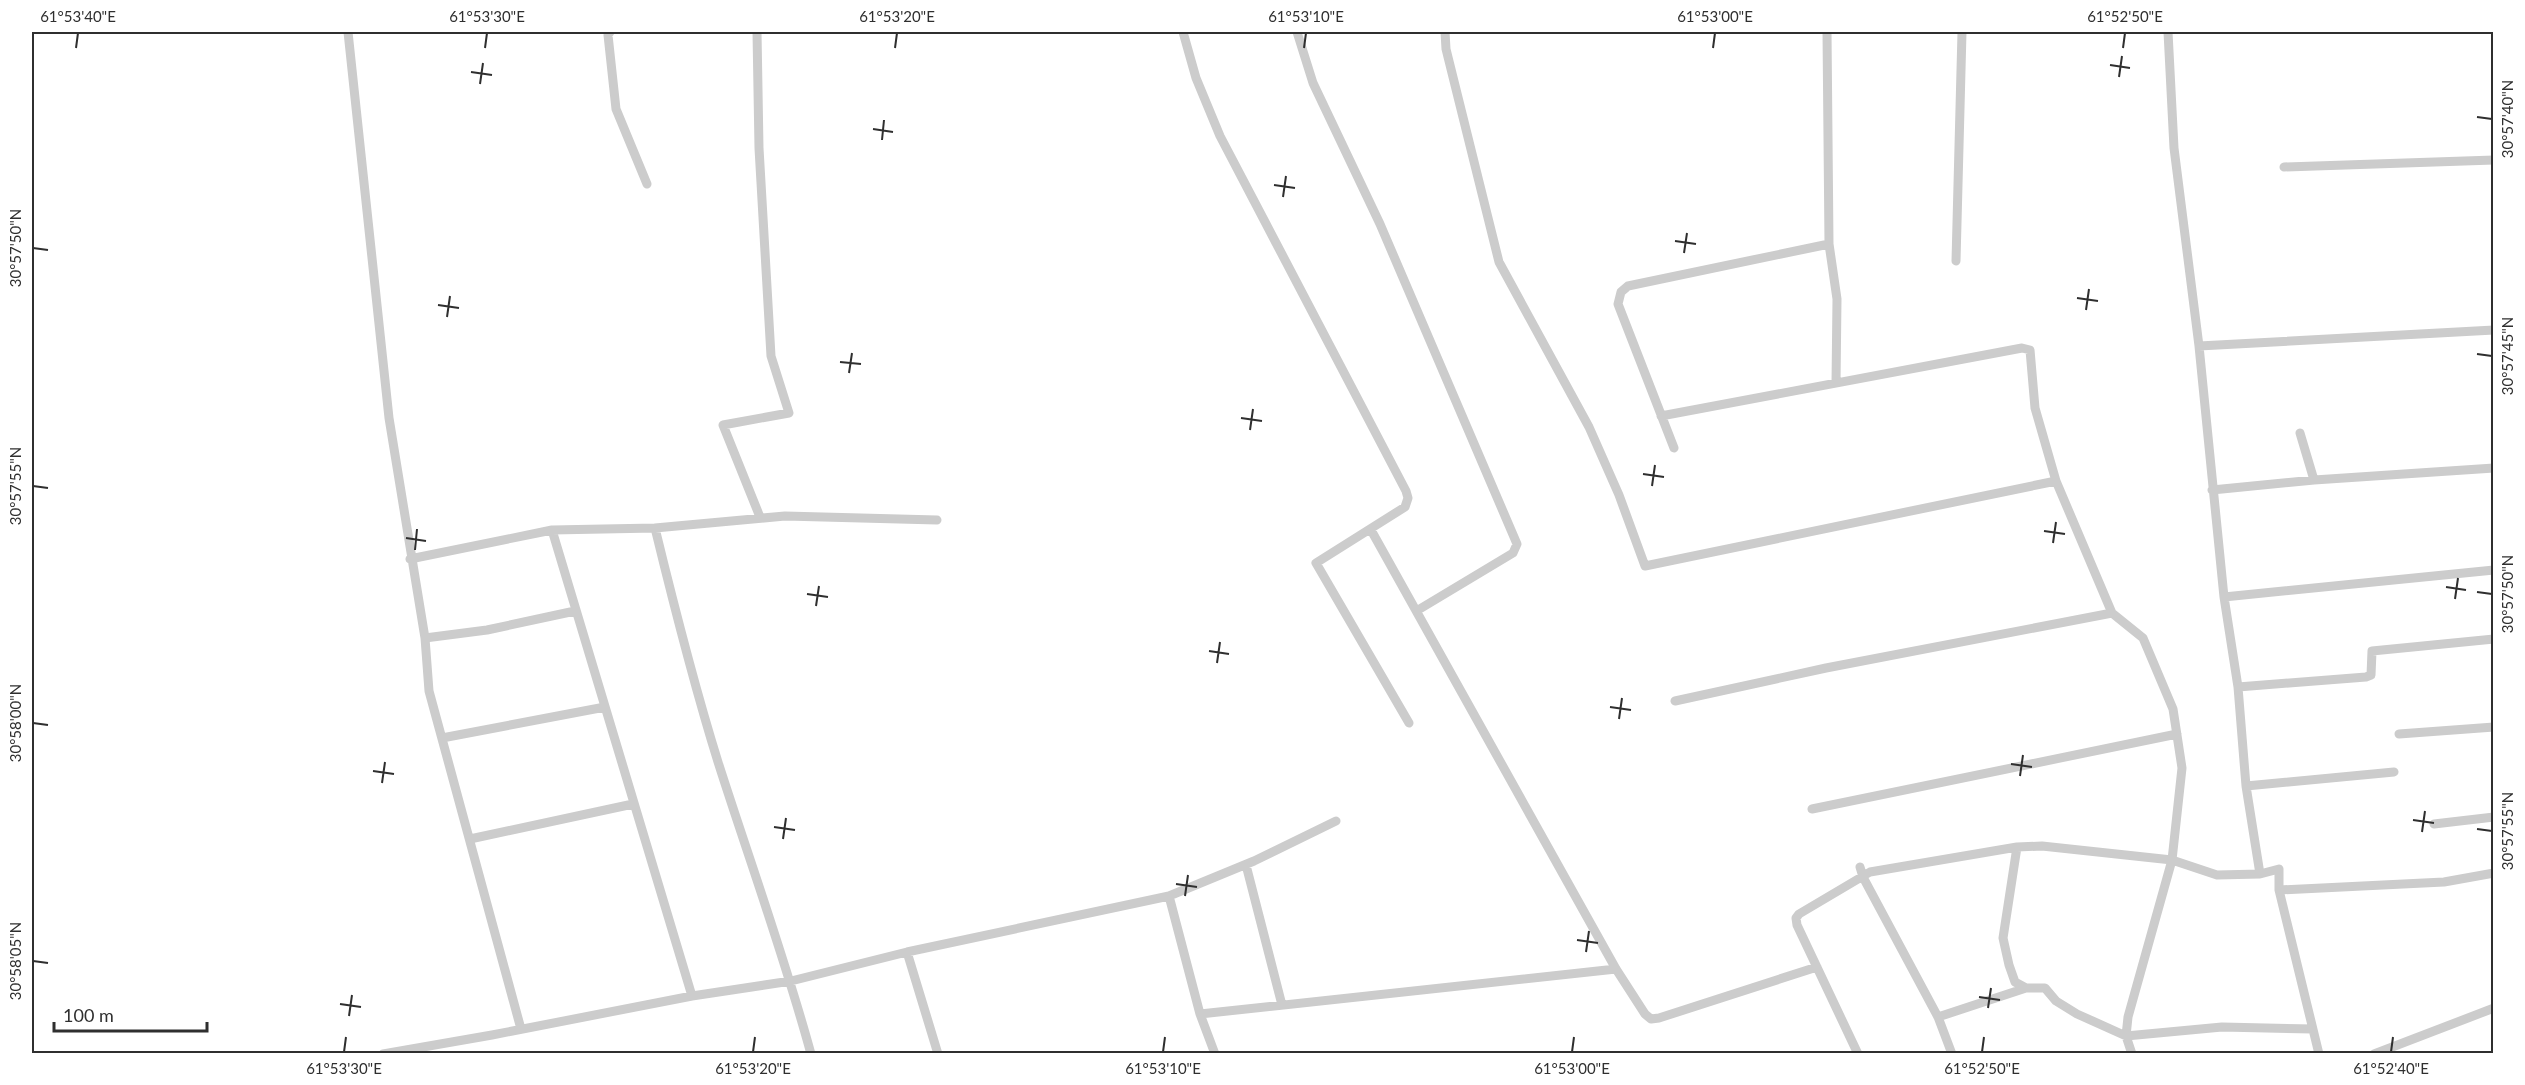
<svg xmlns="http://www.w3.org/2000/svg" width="2525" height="1085" viewBox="0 0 2525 1085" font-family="Lato,sans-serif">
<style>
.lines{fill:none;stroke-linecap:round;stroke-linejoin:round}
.street{stroke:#ccc;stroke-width:9}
.ticks{fill:none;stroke:#2f2f2f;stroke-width:2}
.neatline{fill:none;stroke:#2f2f2f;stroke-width:2}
.ticks-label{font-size:15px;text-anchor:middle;fill:#2f2f2f}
</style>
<rect width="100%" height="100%" fill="#fff"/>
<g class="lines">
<!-- street -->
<path class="street" d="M348,32L389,418L425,638L429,691L521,1029
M610,32L608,35L616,109L647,184
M757,32L759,148L771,356L789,413L723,425L760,517
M1183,32L1196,78L1220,136L1406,491L1408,498L1405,507L1316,563L1409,723
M1297,32L1313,83L1380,224L1517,544L1513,553L1418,610
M1445,32L1446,49L1499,262L1589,427L1619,495L1645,566L2056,481
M1827,32L1829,244L1837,299L1836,383
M2284,167L2494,160
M1956,261L1962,32
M2199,346L2494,330
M1661,416L2022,348L2030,350L2035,408L2056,481L2112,613L2143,638L2173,709L2182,768L2172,860L2128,1017L2126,1036L2132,1054
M2300,433L2314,480
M1674,448L1618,304L1621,292L1628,286L1829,244
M2212,490L2314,480L2494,468
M552,530L692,996
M1371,530L1616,969L1645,1014L1651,1019L1659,1018L1817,967
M410,559L552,530L655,528
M2224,597L2494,570
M425,638L487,630L575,611
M2238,687L2366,677L2371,675L2372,651L2494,639
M1675,701L1826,668L2112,613
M2399,734L2494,727
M442,738L605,707
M2246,786L2394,772
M1812,809L2177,734
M2434,824L2494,817
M470,839L633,804
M2017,847L2003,938L2009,965L2015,982L2026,988H2045L2056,1001L2077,1014L2126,1036L2222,1027L2313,1029
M1246,865L1282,1005
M1860,867L1863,877L1938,1017L1952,1054
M2260,874L2279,869V890L2444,882L2494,873
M2279,890L2319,1054
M1169,896L1200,1014L1215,1054
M907,952L938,1054
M1200,1014L1616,969
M1938,1017L2026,988
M383,1054L492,1035L692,996L791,981L907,952L1169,896L1254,861L1336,821
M811,1054C784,955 749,859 718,762C694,685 674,606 655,528L785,516L937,520
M1858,1054L1797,925L1796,918L1799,914L1870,872L2017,847L2042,846L2172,860L2217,875L2260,874L2246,786L2238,687L2224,597L2199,346L2174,148L2168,32
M2374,1054L2494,1008"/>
</g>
<!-- ticks -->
<path class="ticks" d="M76,48L78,33M485,48L487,33M895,48L897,33M1304,48L1306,33M1713,48L1715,33M2123,48L2125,33M2110,65L2130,68M471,72L492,75M2119,77L2122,56M480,84L483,63M2477,117L2492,119M873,129L893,132M882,140L884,120M1274,185L1295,188M1283,197L1286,176M1675,241L1696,244M33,248L48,250M1684,253L1687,233M2077,298L2098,301M438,305L459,308M2086,310L2089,289M447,317L450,296M2477,354L2492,356M840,362L861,364M849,373L852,353M1241,418L1262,421M1250,430L1253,409M1643,474L1664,477M33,486L48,488M1652,486L1655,465M2044,531L2065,534M406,538L426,541M2053,543L2056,522M415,550L417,529M2446,587L2466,590M2477,592L2492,594M807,594L828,597M2455,599L2458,578M816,606L819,586M1209,651L1229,654M1217,663L1220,642M1610,707L1631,710M1619,719L1622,698M33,723L48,725M2011,764L2032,767M373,771L394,774M2020,776L2023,755M382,783L385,762M2413,820L2434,823M774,827L795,830M2477,829L2492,831M2422,832L2425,811M783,839L786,818M1176,884L1197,887M1185,896L1188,875M1577,940L1598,943M1586,952L1589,931M33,961L48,963M1979,997L2000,1000M340,1004L361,1007M1988,1008L1991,988M349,1016L352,995M344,1052L346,1037M753,1052L755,1037M1163,1052L1165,1037M1572,1052L1574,1037M1982,1052L1984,1037M2391,1052L2393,1037"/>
<!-- border -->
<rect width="2525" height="1085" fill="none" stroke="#ffffff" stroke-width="66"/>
<!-- scale -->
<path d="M54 1022v9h153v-9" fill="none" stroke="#2f2f2f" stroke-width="3"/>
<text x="63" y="1022" font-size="18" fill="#2f2f2f" stroke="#ffffff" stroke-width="4.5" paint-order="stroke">100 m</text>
<rect x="33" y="33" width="2459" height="1019" class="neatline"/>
<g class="ticks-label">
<text x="78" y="22">61°53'40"E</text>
<text x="487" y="22">61°53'30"E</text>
<text x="897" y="22">61°53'20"E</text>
<text x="1306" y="22">61°53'10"E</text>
<text x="1715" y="22">61°53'00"E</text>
<text x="2125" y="22">61°52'50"E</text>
<text transform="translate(2508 119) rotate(-90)" y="5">30°57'40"N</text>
<text transform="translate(16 248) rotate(-90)" y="5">30°57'50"N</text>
<text transform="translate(2508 356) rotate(-90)" y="5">30°57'45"N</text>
<text transform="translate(16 486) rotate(-90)" y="5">30°57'55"N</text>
<text transform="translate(2508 594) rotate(-90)" y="5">30°57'50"N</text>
<text transform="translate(16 723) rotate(-90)" y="5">30°58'00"N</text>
<text transform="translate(2508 831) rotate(-90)" y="5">30°57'55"N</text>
<text transform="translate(16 961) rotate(-90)" y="5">30°58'05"N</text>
<text x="344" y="1074">61°53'30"E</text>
<text x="753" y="1074">61°53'20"E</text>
<text x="1163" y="1074">61°53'10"E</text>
<text x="1572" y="1074">61°53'00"E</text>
<text x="1982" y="1074">61°52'50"E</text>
<text x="2391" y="1074">61°52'40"E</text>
</g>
</svg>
